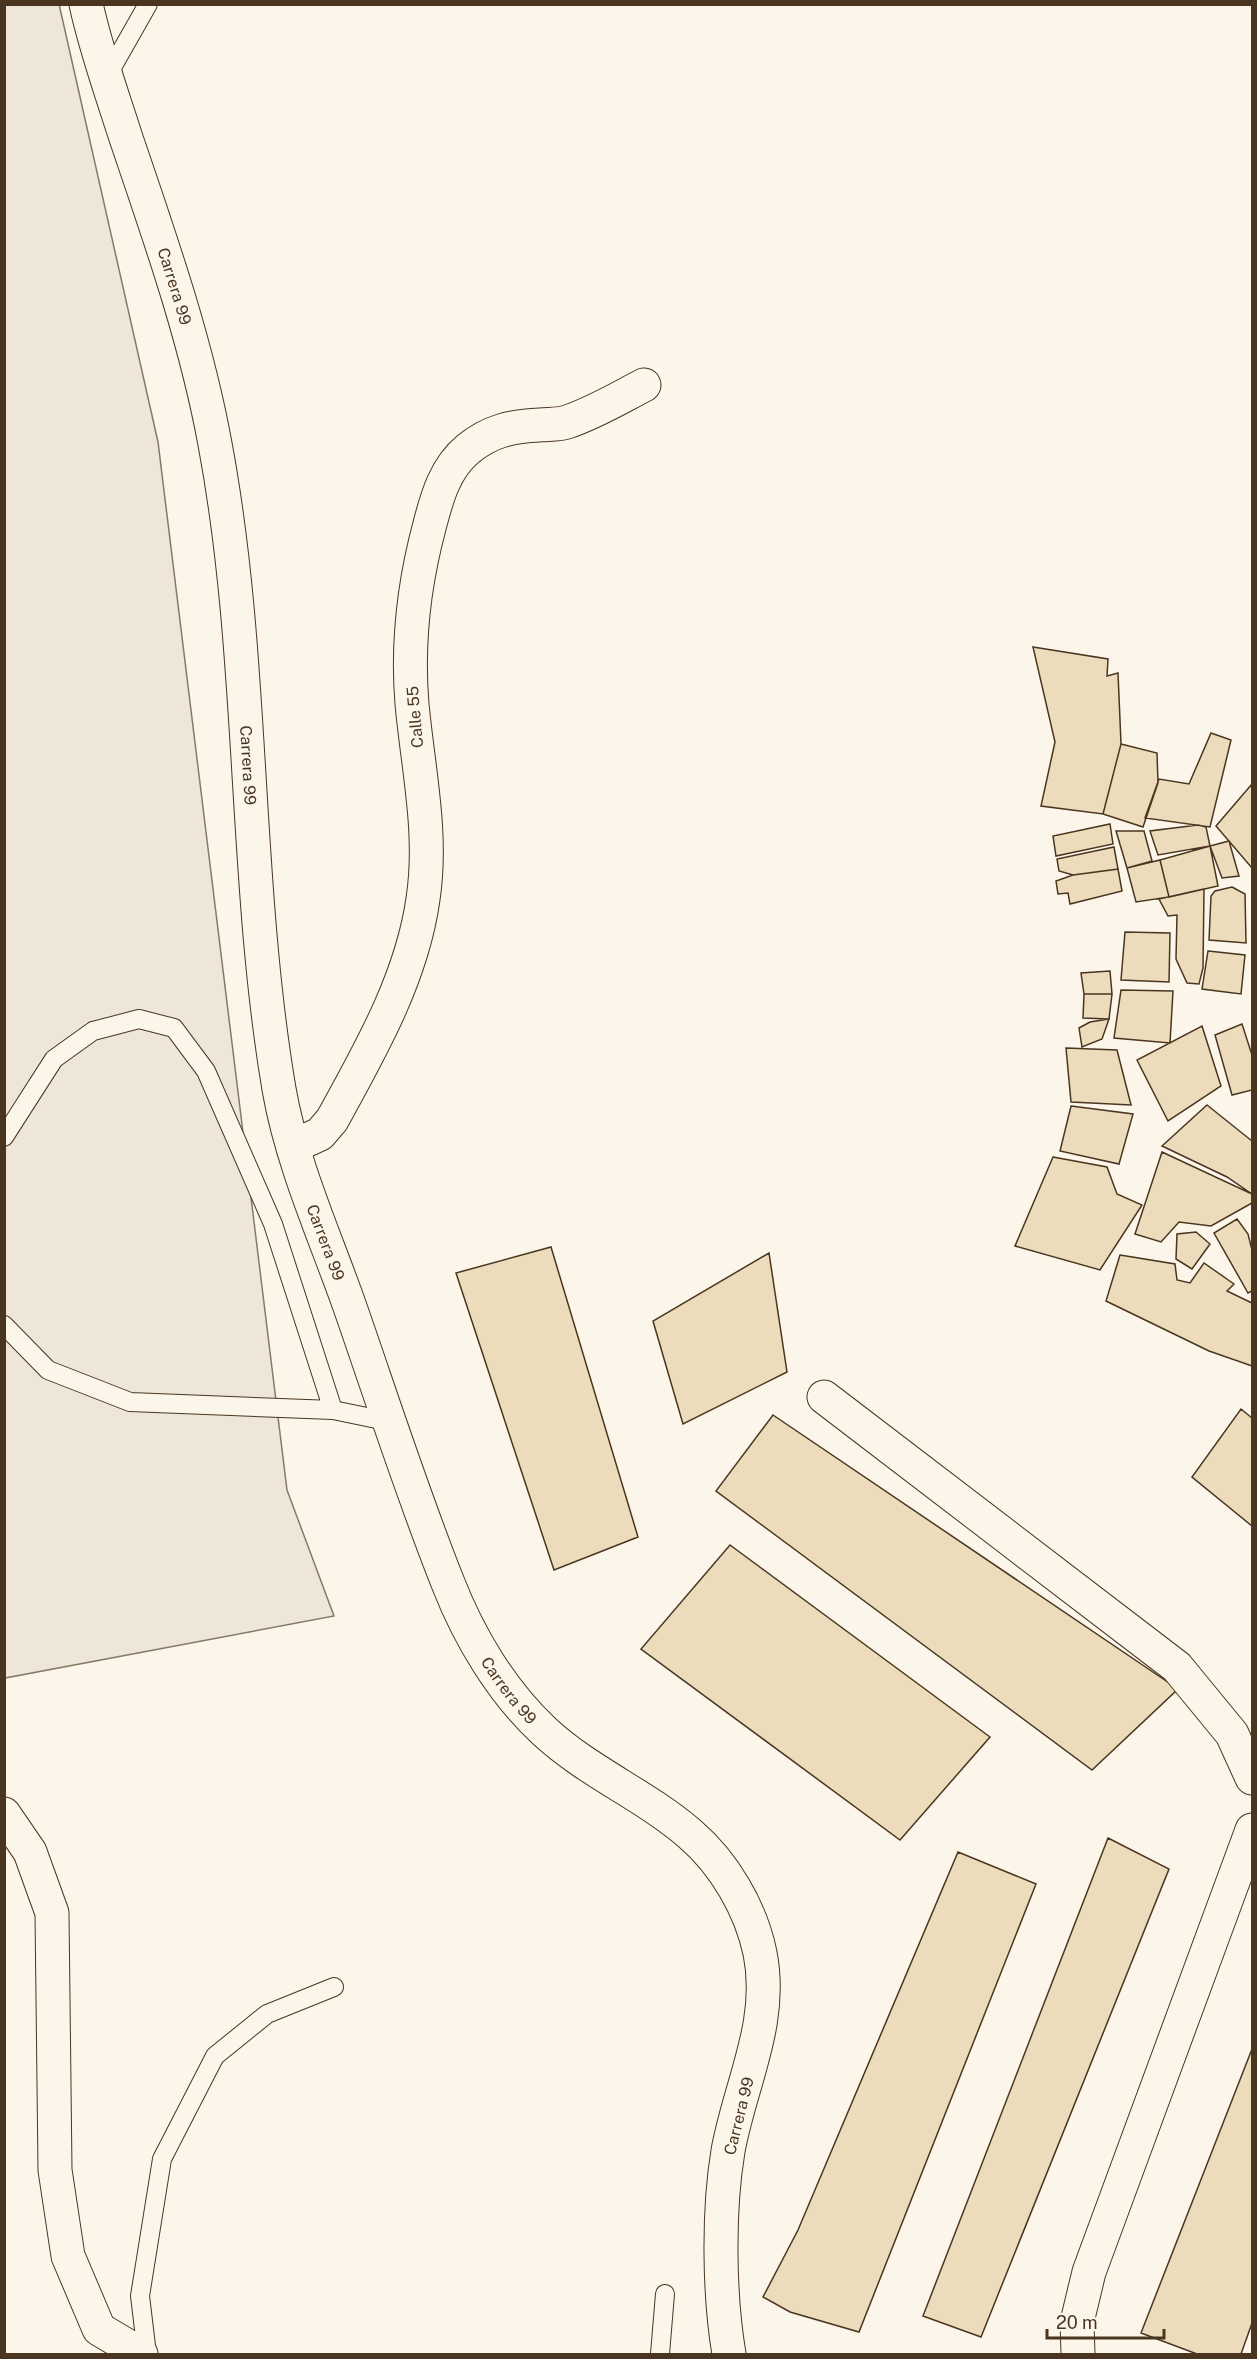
<svg xmlns="http://www.w3.org/2000/svg" width="1257" height="2359" viewBox="0 0 1257 2359" font-family="'Public Sans',sans-serif">
<style>
.green{fill:#ede6d9;stroke:#887966;stroke-width:1.5}
.building{fill:#ecdcbc;stroke:#4a3520;stroke-width:1.5}
.lines{fill:none;stroke-linecap:round;stroke-linejoin:round}
.service-casing{stroke:#4a3520;stroke-width:20}
.minor-casing{stroke:#4a3520;stroke-width:35}
.tertiary-casing{stroke:#4a3520;stroke-width:35}
.service{stroke:#fbf6e9;stroke-width:18}
.minor{stroke:#fbf6e9;stroke-width:33}
.tertiary{stroke:#fbf6e9;stroke-width:33}
.labels{text-anchor:middle;dominant-baseline:central;stroke-width:4.5;stroke-linejoin:round;paint-order:stroke}
.street-label{font-size:16px;fill:#4a3520;stroke:#fbf6e9}
</style>
<rect width="100%" height="100%" fill="#fbf6e9"/>
<!-- green -->
<path class="green" d="M59,4L158,442L287,1490L334,1616L5,1678L4,5Z"/>
<!-- building -->
<path class="building" d="M1033,647L1108,659L1107,676L1118,673L1121,744L1103,814L1041,806L1055,742Z
M1211,733L1231,740L1210,827L1145,818L1159,779L1189,784Z
M1121,744L1157,753L1158,783L1143,827L1103,814Z
M1252,784V868L1216,826Z
M1110,824L1113,844L1056,856L1053,836Z
M1198,825L1206,827L1210,846L1158,855L1150,831Z
M1116,831H1144L1152,861L1127,868Z
M1229,841L1239,876L1222,878L1210,846Z
M1210,846L1218,886L1169,897L1160,860Z
M1114,847L1118,869L1073,875L1059,871L1057,859Z
M1160,860L1169,897L1136,902L1127,868Z
M1118,869L1122,891L1070,904L1068,893L1058,894L1056,881L1073,875Z
M1232,887L1245,894L1246,943L1209,940L1211,896L1215,891Z
M1204,889L1203,968L1199,984L1187,983L1176,959L1177,915L1168,916L1159,899Z
M1125,932L1170,933L1169,982L1121,980Z
M1208,951L1245,955L1241,994L1202,989Z
M1110,971L1112,994H1084L1081,973Z
M1121,990L1173,991L1170,1043L1114,1038Z
M1084,994H1112L1109,1019L1083,1018Z
M1109,1019L1102,1039L1082,1047L1079,1028L1090,1022Z
M1242,1024L1252,1055V1090L1232,1095L1215,1035Z
M1202,1026L1221,1086L1168,1121L1137,1060Z
M1066,1048L1117,1050L1131,1105L1071,1102Z
M1207,1105L1252,1141V1194L1227,1177L1162,1146Z
M1071,1106L1133,1114L1119,1164L1060,1151Z
M1162,1152L1252,1194V1203L1211,1226L1179,1222L1161,1242L1135,1234Z
M1053,1157L1107,1167L1117,1194L1142,1205L1100,1270L1015,1246Z
M1237,1219L1248,1234L1252,1250V1291L1248,1293L1214,1233Z
M1196,1232L1210,1244L1192,1269L1176,1259L1177,1234Z
M551,1247L638,1537L554,1570L456,1273Z
M769,1253L787,1372L683,1424L653,1321Z
M1120,1255L1175,1264L1177,1280L1190,1283L1204,1263L1234,1284L1227,1291L1252,1303V1366L1209,1351L1106,1301Z
M1241,1409L1252,1418V1526L1192,1477Z
M773,1415L1178,1689L1092,1770L716,1491Z
M730,1545L990,1737L900,1840L641,1649Z
M1108,1838L1169,1869L981,2337L923,2316Z
M958,1852L1036,1884L859,2332L790,2312L763,2297L798,2230Z
M1252,2049V2323L1241,2354H1197L1141,2333Z"/>
<g class="lines">
<!-- service casing -->
<g class="service-casing">
<path id="service" d="M106,78L148,4
M4,1137L54,1059L93,1031L139,1019L174,1028L206,1071L273,1224L333,1410
M4,1325L48,1370L130,1402L333,1410L391,1422
M147,2354L140,2296L162,2159L215,2056L267,2014L334,1987
M660,2354L665,2294"/>
</g>
<!-- minor casing -->
<g class="minor-casing">
<path id="minor" d="M294,1146L320,1134L332,1120C370,1051 412,978 423,899C433,833 418,769 412,704C407,644 414,583 430,524C437,497 445,468 468,449C490,431 512,426 540,425C548,424 558,425 567,422C594,413 619,398 644,385
M824,1397L1177,1667L1232,1734L1252,1778
M4,1814L30,1852L52,1913L55,2170L68,2256L99,2329L141,2354
M1078,2354L1077,2322L1089,2272L1252,1830"/>
</g>
<!-- tertiary casing -->
<g class="tertiary-casing">
<g id="tertiary">
<path id="s1" d="M86,4C96,50 112,94 126,138C160,238 196,340 215,444C255,657 243,876 279,1089C292,1164 325,1236 350,1307C382,1399 412,1493 448,1583C469,1637 502,1692 544,1731C588,1772 645,1795 690,1834C724,1863 751,1909 760,1953C774,2023 740,2084 728,2151C718,2211 719,2295 729,2354"/>
</g>
</g>
<!-- service -->
<use href="#service" class="service"/>
<!-- minor -->
<use href="#minor" class="minor"/>
<!-- tertiary -->
<use href="#tertiary" class="tertiary"/>
</g>
<g class="labels">
<!-- street labels -->
<g class="street-label">
<text stroke="none"><textPath href="#s1" startOffset="296">Carrera 99</textPath></text>
<text transform="translate(415 717) rotate(-95)">Calle 55</text>
<text stroke="none"><textPath href="#s1" startOffset="782">Carrera 99</textPath></text>
<text stroke="none"><textPath href="#s1" startOffset="1268">Carrera 99</textPath></text>
<text stroke="none"><textPath href="#s1" startOffset="1754">Carrera 99</textPath></text>
<text transform="translate(739 2116) rotate(-76)">Carrera 99</text>
</g>
</g>
<!-- border -->
<rect width="1257" height="2359" fill="none" stroke="#4a3520" stroke-width="12"/>
<!-- scale -->
<path d="M1047 2329v9h117v-9" fill="none" stroke="#4a3520" stroke-width="3"/>
<text x="1056" y="2329" font-size="18" fill="#4a3520" stroke="#fbf6e9" stroke-width="4.5" paint-order="stroke">20 m</text>
</svg>
